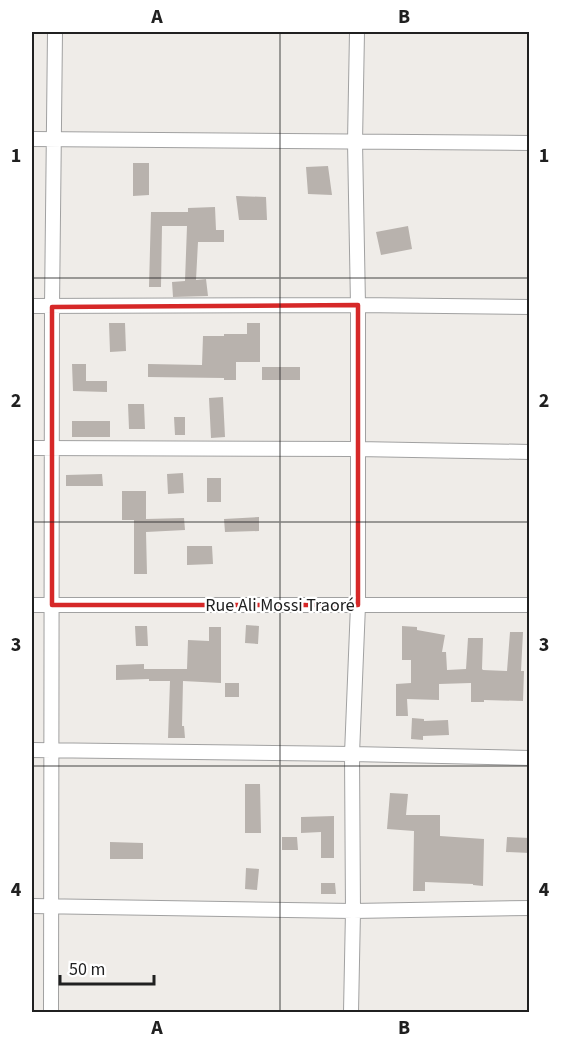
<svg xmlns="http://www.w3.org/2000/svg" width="561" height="1044" viewBox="0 0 561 1044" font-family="'Source Sans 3',sans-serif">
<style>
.building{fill:#b8b2ad}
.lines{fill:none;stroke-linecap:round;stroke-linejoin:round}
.street-casing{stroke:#a1a1a1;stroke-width:16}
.street{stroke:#fff;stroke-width:14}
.marked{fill:none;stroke:#d62828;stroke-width:4.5;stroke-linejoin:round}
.grid{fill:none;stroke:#202020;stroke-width:1.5;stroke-opacity:0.55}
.labels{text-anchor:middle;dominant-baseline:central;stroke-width:4.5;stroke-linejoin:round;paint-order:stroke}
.street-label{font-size:18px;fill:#202020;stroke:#fff}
.neatline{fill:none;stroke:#202020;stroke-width:2}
.grid-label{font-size:20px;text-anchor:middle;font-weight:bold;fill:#202020}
</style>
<rect width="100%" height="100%" fill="#efece8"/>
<!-- building -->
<path class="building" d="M133,163H149V195L133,196Z
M328,166L332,195L308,194L306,167Z
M236,196L266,197L267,220H239Z
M215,207L216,230H224V242H198L196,280L206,279L208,296L173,297L172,282L185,281L187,226H162L161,287H149L151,212H188V208Z
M408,226L412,249L381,255L376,232Z
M109,323H125L126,351L110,352Z
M247,323H260V362H236V380H224V378L148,377V364L202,365L203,336H224V334H247Z
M72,364H86V381H107V392L73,391Z
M262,367H300V380H262Z
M223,397L225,437L211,438L209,398Z
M128,404H144L145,429H129Z
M174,417H185V435H175Z
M72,421H110V437H72Z
M183,473L184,493L168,494L167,474Z
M102,474L103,486H66V475Z
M207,478H221V502H207Z
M122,491H146V519L184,518L185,530L146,532L147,574H134V520H122Z
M259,517V531L225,532L224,519Z
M187,546H212L213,564L187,565Z
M246,625L259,626L258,644L245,643Z
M135,626H147L148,646H136Z
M402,626L417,627V630L445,635L442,652H446L447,670L466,669L468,638H483L482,669L483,670L507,671L510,632H523L521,671H524L523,701L484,700V702H471V683L439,684V700L407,699L408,716H396V684L411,683V660H402Z
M209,627H221V683L183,681L182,726H184L185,738H168L170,681H149V679L116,680V665L144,664V669H187L188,640L209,641Z
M225,683H239V697H225Z
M412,718L424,719V721L448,720L449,735L423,736V740L411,739Z
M245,784H260L261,833H245Z
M390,793L408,794L406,815H440V836L484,839L483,886L473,885V884L425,882V891H413L414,831L387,829Z
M334,816V858H321V832L301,833V817Z
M282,837H297L298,850H282Z
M507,837L530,838V853L506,852Z
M110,842L143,843V859H110Z
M246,868L259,869L257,890L245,889Z
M321,883H335L336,894H321Z"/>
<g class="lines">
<!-- street casing -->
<g class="street-casing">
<path id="street" d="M32,139L530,143
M32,306L358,305L530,307
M32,448L357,449L530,452
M32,605H530
M32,750L352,754L530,758
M32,906L353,911L530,908
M51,1012L52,307L55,32
M351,1012L353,911L352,754L358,605V305L355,142L357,32"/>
</g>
<!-- street -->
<use href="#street" class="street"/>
</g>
<!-- marked area -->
<path class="marked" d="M358,305V605H52V307Z"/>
<!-- grid -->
<path class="grid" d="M280,32V1012M32,278H530M32,522H530M32,766H530"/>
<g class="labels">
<!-- street labels -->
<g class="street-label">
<text x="280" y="605">Rue Ali Mossi Traoré</text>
</g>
</g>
<!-- border -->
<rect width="561" height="1044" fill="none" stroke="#ffffff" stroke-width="66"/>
<!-- scale -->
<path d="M60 975v9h94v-9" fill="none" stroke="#202020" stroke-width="3"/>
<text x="69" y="975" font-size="18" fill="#202020" stroke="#ffffff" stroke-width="4.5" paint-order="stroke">50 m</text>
<rect x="33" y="33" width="495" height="978" class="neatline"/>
<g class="grid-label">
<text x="157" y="23">A</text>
<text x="404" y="23">B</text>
<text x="16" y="162">1</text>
<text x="544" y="162">1</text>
<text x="16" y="407">2</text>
<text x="544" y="407">2</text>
<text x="16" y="651">3</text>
<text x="544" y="651">3</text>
<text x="16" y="896">4</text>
<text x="544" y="896">4</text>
<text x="157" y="1034">A</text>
<text x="404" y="1034">B</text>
</g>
</svg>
